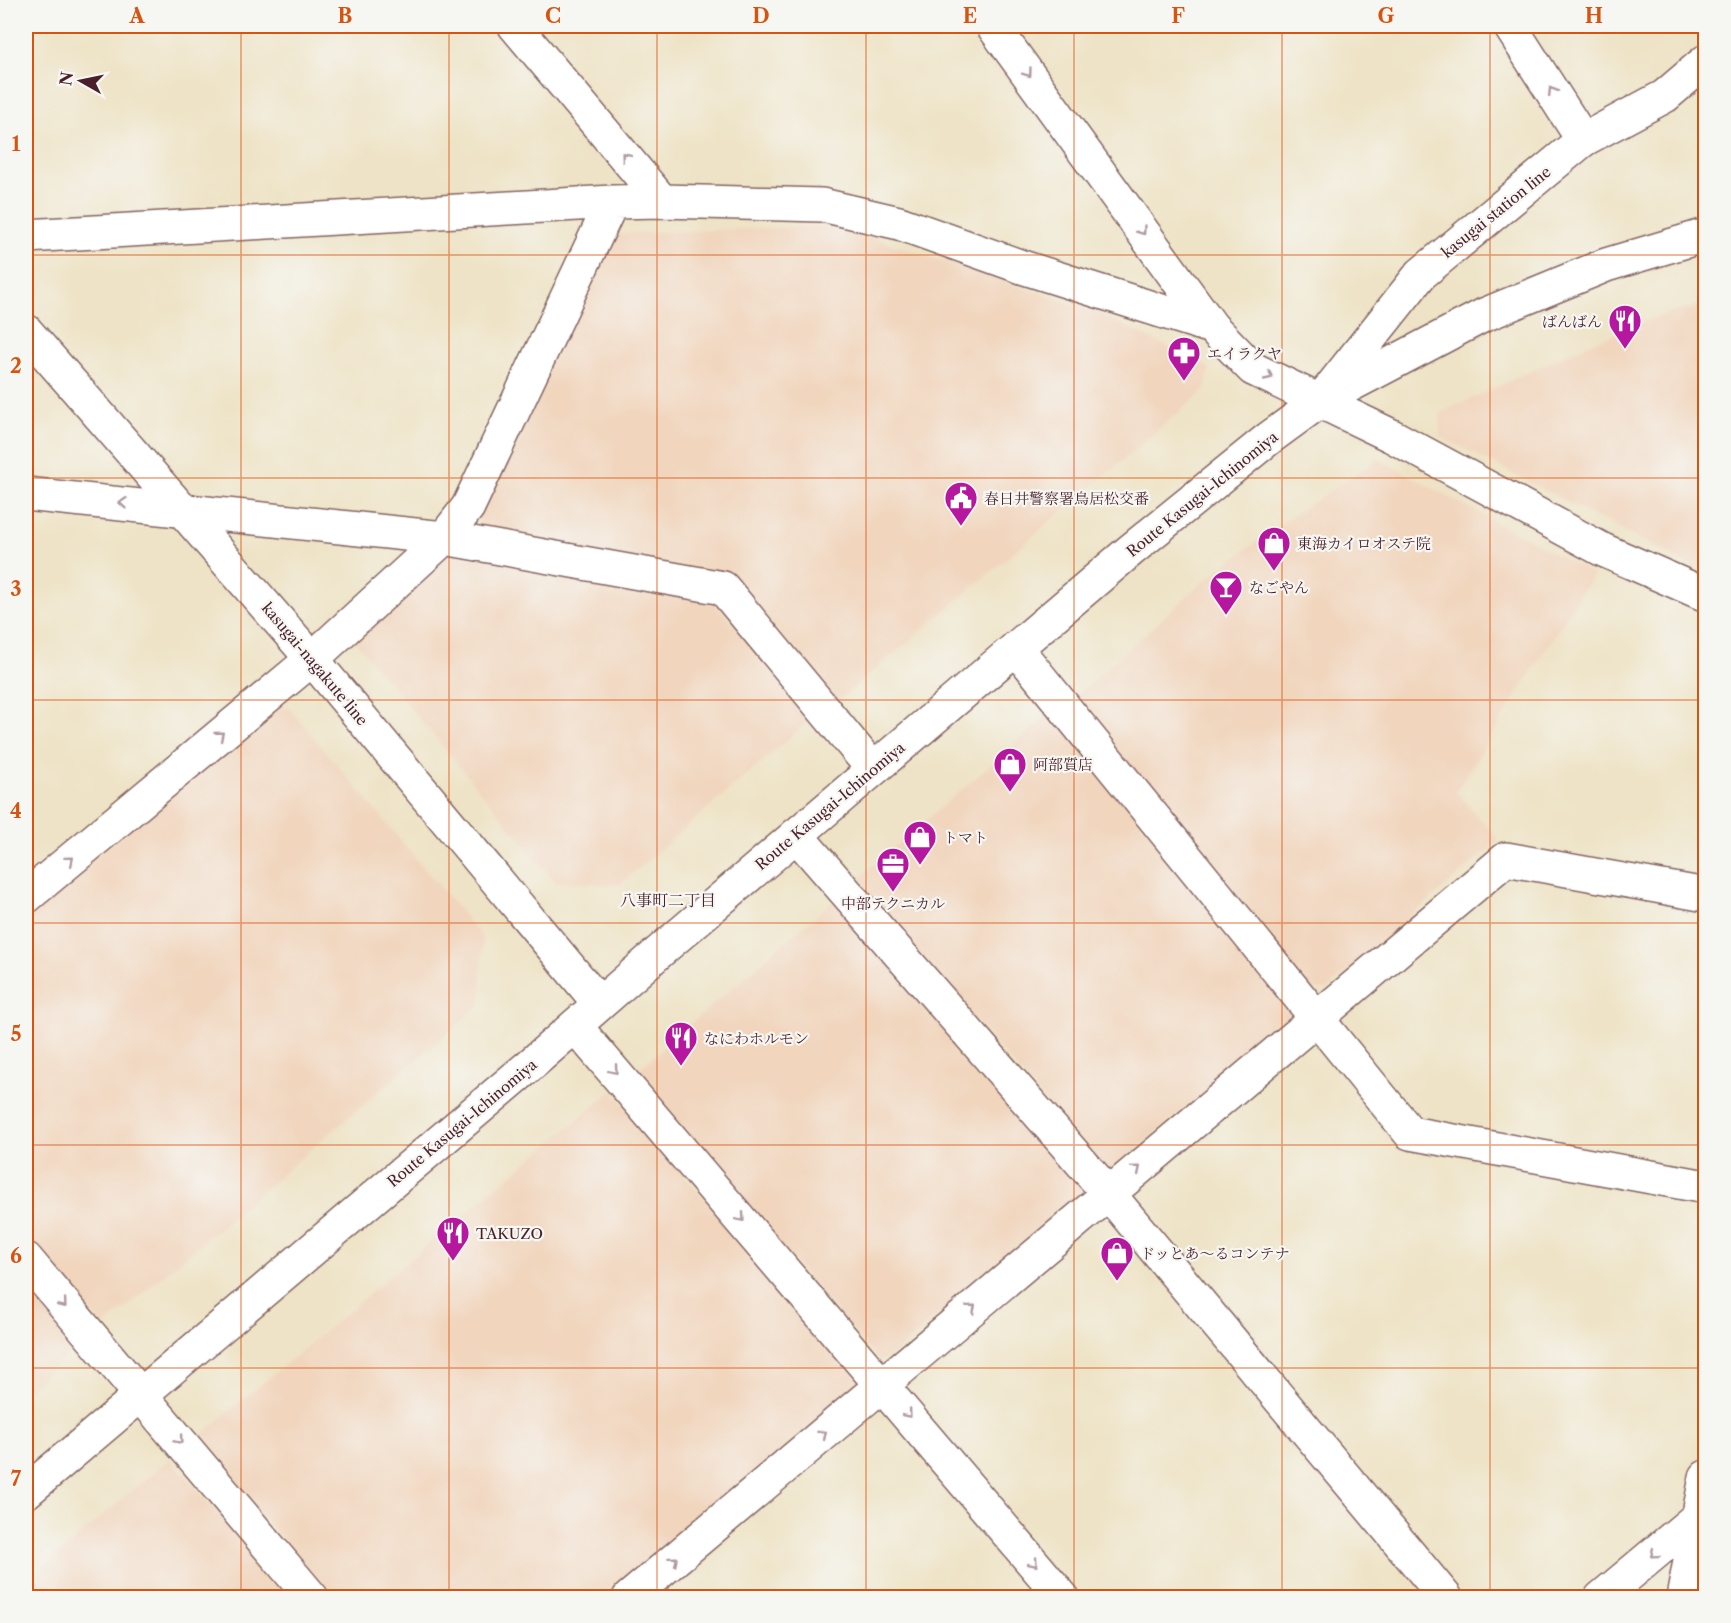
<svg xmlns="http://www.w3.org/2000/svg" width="1731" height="1623" viewBox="0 0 1731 1623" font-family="'Libre Caslon Text','Noto Serif JP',serif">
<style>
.built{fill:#f1d5bd}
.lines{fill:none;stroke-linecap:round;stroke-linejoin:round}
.minor-casing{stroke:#836461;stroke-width:36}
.secondary-casing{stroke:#836461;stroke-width:36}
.primary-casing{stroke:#836461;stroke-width:36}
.minor{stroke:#fff;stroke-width:33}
.secondary{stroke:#fff;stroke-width:33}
.primary{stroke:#fff;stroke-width:33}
.oneway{stroke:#ae9aa0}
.grid{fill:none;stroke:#d8530f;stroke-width:1.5;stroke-opacity:0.55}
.labels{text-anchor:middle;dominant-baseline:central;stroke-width:4.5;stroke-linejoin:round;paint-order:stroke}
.street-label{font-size:15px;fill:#4a1f2b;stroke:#f6f6f2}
.poi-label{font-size:15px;fill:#4a1f2b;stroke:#f6f6f2;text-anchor:start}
.neighbourhood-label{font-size:16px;fill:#4a1f2b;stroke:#f6f6f2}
.neatline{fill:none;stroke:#d8530f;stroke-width:2}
.grid-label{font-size:20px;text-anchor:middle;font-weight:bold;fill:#d8530f}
</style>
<rect width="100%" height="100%" fill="#f6f6f2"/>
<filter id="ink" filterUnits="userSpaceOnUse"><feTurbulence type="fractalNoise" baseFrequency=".0167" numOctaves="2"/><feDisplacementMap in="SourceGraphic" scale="12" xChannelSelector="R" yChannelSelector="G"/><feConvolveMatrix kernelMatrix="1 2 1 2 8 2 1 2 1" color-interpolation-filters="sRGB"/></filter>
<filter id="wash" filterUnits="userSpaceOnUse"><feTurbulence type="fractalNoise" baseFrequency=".008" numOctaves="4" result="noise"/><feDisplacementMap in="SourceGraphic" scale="24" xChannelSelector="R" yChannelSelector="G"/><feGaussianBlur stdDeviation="1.35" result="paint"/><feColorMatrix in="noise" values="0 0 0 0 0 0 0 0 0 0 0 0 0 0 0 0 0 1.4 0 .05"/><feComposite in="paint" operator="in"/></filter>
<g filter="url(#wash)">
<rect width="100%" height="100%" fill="#eee3c6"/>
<!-- built -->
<path class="built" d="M821,226L861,234L1095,311L1210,368L1205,390L837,702L733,579L483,533L477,511L612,234Z
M1705,304V573L1440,436V413L1591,343L1661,316Z
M1378,459L1593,574L1456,792L1499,840L1326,990L1311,989L1073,699L1203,582L1273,529Z
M451,553L717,604L814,717L619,885L555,881L354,640Z
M272,706L289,708L483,938L480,1005L103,1327L26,1236V916Z
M1051,713L1292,1004L1288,1020L1113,1170L1104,1169L854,882Z
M834,900L1082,1186L1079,1199L886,1360H878L633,1074Z
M612,1091L857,1377L856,1386L607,1597H331L196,1439Z
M26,1288L75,1348L26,1391Z
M170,1458L289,1597H26V1582Z"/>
</g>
<g filter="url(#ink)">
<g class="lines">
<!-- minor casing -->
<g class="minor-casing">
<path id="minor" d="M515,26L662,201
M993,26L1212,327L1253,369L1392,436L1603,550L1706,595
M1510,26L1583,140
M26,236L612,202L662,201L822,205L899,223L1022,267L1212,327
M26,494L444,538L723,588L873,769
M1016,648L1410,1133L1706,1187
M796,835L1108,1193L1446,1598
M26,897L312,659L444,538L468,507L612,202
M575,1026L1063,1598
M26,1259L312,1598
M629,1598L1506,859L1706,895
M1601,1598L1699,1516
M1683,1598L1706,1477"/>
</g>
<!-- secondary casing -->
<g class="secondary-casing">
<path id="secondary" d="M1320,401L1421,274L1583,140L1665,96L1706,61"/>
</g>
<!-- primary casing -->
<g class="primary-casing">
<path id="primary" d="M26,331L312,659L599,1003
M26,1492L529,1066L666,946L1131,550L1268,439L1320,401L1484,315L1606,265L1706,235"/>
</g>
<!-- minor -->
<use href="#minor" class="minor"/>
<!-- secondary -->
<use href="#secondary" class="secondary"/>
<!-- primary -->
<use href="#primary" class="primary"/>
</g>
<!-- one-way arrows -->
<defs><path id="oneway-chevron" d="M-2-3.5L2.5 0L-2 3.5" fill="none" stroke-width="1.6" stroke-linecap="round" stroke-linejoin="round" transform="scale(1.5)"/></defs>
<g class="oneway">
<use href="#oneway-chevron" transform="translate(1028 73) rotate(54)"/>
<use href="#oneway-chevron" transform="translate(1552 91) rotate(-122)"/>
<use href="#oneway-chevron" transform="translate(625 156) rotate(-130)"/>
<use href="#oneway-chevron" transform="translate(1142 231) rotate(54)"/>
<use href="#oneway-chevron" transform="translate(1269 376) rotate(25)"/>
<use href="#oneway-chevron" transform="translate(123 503) rotate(-175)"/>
<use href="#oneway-chevron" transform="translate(220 735) rotate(-40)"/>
<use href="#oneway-chevron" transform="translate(70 860) rotate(-40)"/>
<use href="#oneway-chevron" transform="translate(614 1070) rotate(49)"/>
<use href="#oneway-chevron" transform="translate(1137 1169) rotate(-40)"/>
<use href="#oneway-chevron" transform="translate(741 1218) rotate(49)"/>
<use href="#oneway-chevron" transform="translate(63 1304) rotate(50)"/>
<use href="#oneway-chevron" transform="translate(972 1308) rotate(-40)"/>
<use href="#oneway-chevron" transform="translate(908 1414) rotate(50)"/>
<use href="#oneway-chevron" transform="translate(823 1434) rotate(-40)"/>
<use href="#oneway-chevron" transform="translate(179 1440) rotate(50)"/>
<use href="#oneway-chevron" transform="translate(1654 1554) rotate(140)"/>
<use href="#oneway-chevron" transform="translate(674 1560) rotate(-40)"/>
<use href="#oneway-chevron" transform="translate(1034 1563) rotate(50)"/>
</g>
</g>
<!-- grid -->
<path class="grid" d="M241,26V1598M449,26V1598M657,26V1598M866,26V1598M1074,26V1598M1282,26V1598M1490,26V1598M26,255H1706M26,478H1706M26,700H1706M26,923H1706M26,1145H1706M26,1368H1706"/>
<!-- icons -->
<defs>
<g id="restaurant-pin" transform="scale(1.725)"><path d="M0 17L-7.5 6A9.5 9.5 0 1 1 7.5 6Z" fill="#b5179e" stroke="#f6f6f2"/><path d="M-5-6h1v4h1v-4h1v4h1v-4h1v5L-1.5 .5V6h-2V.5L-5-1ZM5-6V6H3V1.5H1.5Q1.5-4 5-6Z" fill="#fff"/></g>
<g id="pharmacy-pin" transform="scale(1.725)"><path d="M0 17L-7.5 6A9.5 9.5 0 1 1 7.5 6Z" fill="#b5179e" stroke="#f6f6f2"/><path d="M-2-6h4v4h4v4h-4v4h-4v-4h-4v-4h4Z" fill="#fff"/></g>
<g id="civic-pin" transform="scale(1.725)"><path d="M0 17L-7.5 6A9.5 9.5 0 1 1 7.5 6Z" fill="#b5179e" stroke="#f6f6f2"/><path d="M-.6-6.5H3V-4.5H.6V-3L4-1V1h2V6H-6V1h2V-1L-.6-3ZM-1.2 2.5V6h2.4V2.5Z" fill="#fff"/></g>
<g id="shop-pin" transform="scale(1.725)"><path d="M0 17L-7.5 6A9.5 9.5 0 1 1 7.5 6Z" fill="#b5179e" stroke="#f6f6f2"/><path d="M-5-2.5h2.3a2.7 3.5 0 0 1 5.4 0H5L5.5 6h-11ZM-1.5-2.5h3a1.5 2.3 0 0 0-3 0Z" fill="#fff"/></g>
<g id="bar-pin" transform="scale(1.725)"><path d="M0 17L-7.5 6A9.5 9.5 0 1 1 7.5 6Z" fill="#b5179e" stroke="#f6f6f2"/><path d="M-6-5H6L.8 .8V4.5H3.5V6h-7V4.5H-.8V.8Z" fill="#fff"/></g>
<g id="office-pin" transform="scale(1.725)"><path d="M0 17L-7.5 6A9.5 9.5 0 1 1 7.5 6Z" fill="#b5179e" stroke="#f6f6f2"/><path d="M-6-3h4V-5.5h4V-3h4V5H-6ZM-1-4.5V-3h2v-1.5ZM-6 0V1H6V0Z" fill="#fff"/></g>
</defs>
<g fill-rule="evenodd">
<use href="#restaurant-pin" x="1625" y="321"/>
<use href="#pharmacy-pin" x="1184" y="353"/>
<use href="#civic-pin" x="961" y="498"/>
<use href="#shop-pin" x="1274" y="543"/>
<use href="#bar-pin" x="1226" y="587"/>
<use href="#shop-pin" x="1010" y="764"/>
<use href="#shop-pin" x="920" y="837"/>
<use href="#office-pin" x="893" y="864"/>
<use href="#restaurant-pin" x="681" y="1038"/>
<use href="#restaurant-pin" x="453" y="1233"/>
<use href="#shop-pin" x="1117" y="1253"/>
</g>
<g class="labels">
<!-- street labels -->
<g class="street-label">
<text transform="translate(1496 212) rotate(-39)">kasugai station line</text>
<text transform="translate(1202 494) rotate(-39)">Route Kasugai-Ichinomiya</text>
<text transform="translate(315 664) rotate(50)">kasugai-nagakute line</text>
<text transform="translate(830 806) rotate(-40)">Route Kasugai-Ichinomiya</text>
<text transform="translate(462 1123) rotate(-40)">Route Kasugai-Ichinomiya</text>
</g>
<!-- poi labels -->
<g class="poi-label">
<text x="1602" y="321" text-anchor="end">ばんばん</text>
<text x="1207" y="353">エイラクヤ</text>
<text x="984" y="498">春日井警察署鳥居松交番</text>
<text x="1297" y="543">東海カイロオステ院</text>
<text x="1249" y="587">なごやん</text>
<text x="1033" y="764">阿部質店</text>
<text x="943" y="837">トマト</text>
<text x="893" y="903" text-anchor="middle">中部テクニカル</text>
<text x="704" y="1038">なにわホルモン</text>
<text x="476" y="1233">TAKUZO</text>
<text x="1140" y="1253">ドッとあ〜るコンテナ</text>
</g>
<!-- neighbourhood labels -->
<g class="neighbourhood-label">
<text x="668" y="900">八事町二丁目</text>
</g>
</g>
<!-- margin -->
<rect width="1731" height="1623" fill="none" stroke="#f6f6f2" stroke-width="66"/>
<!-- north arrow -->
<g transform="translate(81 81) rotate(279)" stroke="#f6f6f2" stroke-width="4.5" paint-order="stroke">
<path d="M0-4.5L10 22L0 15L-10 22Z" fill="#4a1f2b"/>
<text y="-9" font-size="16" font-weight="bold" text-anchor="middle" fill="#4a1f2b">N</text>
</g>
<rect x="33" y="33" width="1665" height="1557" class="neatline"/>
<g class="grid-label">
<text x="137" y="23">A</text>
<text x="345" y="23">B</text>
<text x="553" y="23">C</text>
<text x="761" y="23">D</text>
<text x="970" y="23">E</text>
<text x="1178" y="23">F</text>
<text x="1386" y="23">G</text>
<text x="1594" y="23">H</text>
<text x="16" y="151">1</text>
<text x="16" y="373">2</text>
<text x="16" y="596">3</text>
<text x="16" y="818">4</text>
<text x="16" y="1041">5</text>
<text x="16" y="1263">6</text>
<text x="16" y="1486">7</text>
</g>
</svg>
